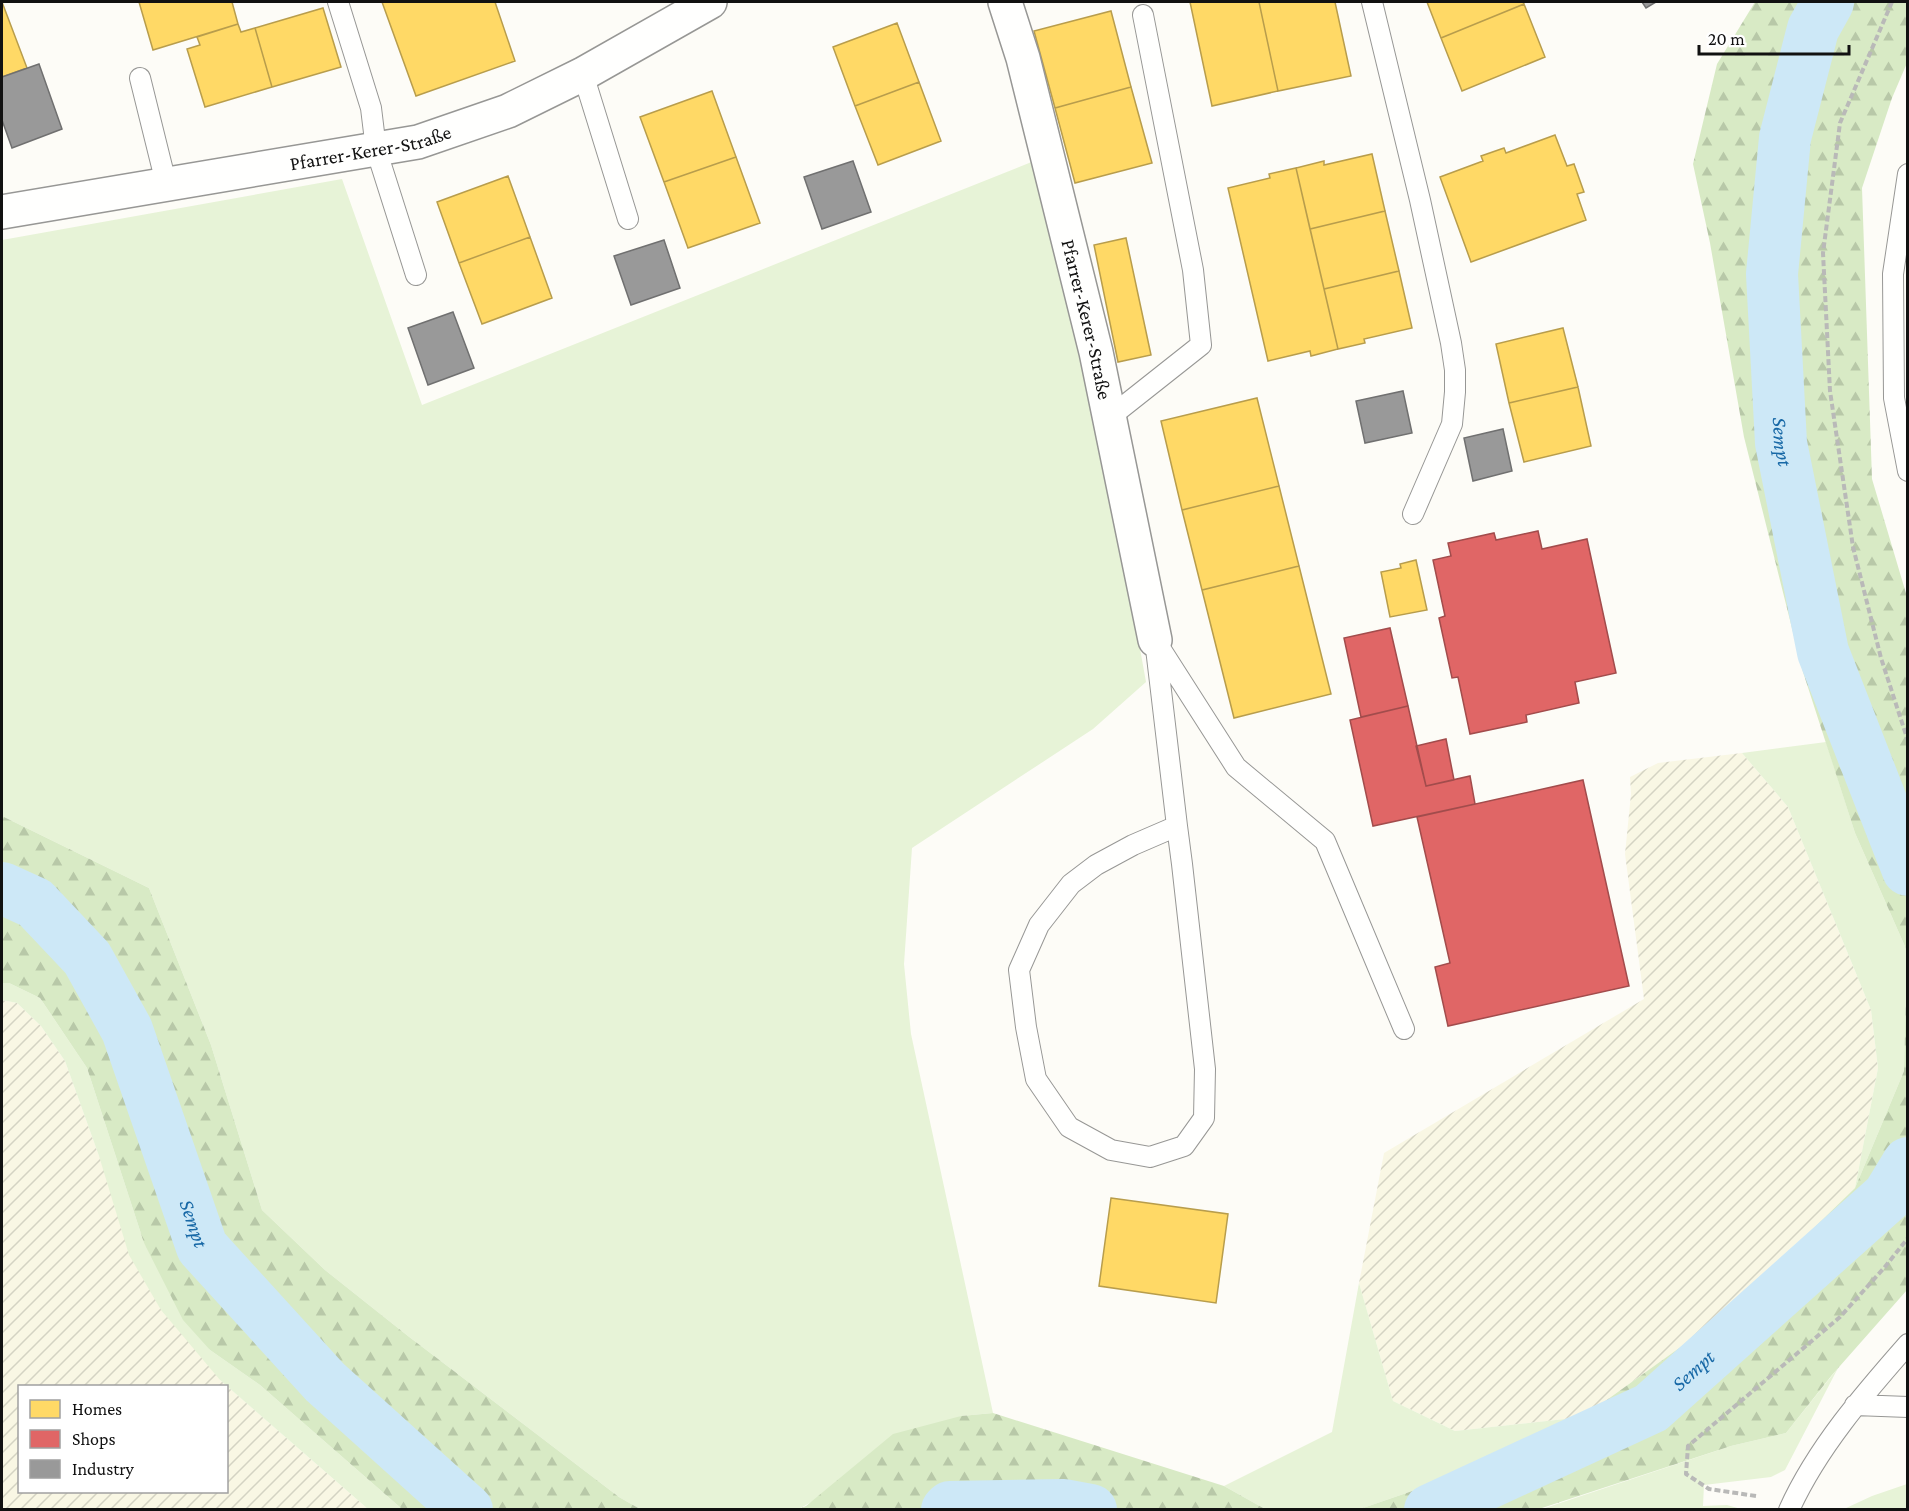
<svg xmlns="http://www.w3.org/2000/svg" width="1909" height="1511" viewBox="0 0 1909 1511" font-family="'Crimson Pro',serif">
<style>
.farmland{fill:url(#farmland-furrows);fill-rule:evenodd}
.grass{fill:#e7f3d7}
.forest{fill:url(#forest-firs)}
.homes{fill:#ffd966;stroke:#b89d4c;stroke-width:1.5}
.shops{fill:#e06666;stroke:#a24c4c;stroke-width:1.5}
.industry{fill:#999;stroke:#707070;stroke-width:1.5}
.lines{fill:none;stroke-linecap:round;stroke-linejoin:round}
.canal{stroke:#cde8f7;stroke-width:52}
.lane-casing{stroke:#979795;stroke-width:22}
.street-casing{stroke:#979795;stroke-width:36}
.path{stroke:#b9b9b8;stroke-width:4;stroke-dasharray:6 3;stroke-linecap:butt}
.lane{stroke:#fffffe;stroke-width:20}
.street{stroke:#fffffe;stroke-width:33}
.labels{text-anchor:middle;dominant-baseline:central;stroke-width:6;stroke-linejoin:round;paint-order:stroke}
.street-label{font-size:20px;fill:#111;stroke:#fff}
.water-label{font-size:21px;font-style:italic;fill:#1768a6;stroke:#fff}
</style>
<defs>
<pattern id="farmland-furrows" width="10" height="10" patternUnits="userSpaceOnUse" patternTransform="scale(1.5)"><rect width="10" height="10" fill="#f9f7e4"/><path d="M-1 1l2-2M0 10L10 0M9 11l2-2" fill="none" stroke="#d4d3c3"/></pattern>
<pattern id="forest-firs" width="22" height="20" patternUnits="userSpaceOnUse" patternTransform="scale(1.5)"><rect width="22" height="20" fill="#d8eac5"/><path d="M5 1l3.5 6h-7zM16 11l3.5 6h-7z" fill="#b8c8a8"/></pattern>
</defs>
<rect width="100%" height="100%" fill="#fdfcf7"/>
<!-- farmland -->
<path class="farmland" d="M1742,753L1788,807L1871,1010L1878,1068L1855,1188L1721,1318L1583,1417L1455,1431L1393,1401L1359,1283L1384,1153L1644,999L1625,854L1631,794L1630,777L1658,763Z
M2,1000L17,1003L41,1026L65,1061L99,1156L220,1380L368,1509H2ZM20,1386H226V1492H20Z"/>
<!-- grass -->
<path class="grass" d="M1034,161L1085,364L1116,515L1146,682L1093,729L912,848L904,964L911,1034L993,1413L961,1416L799,1509H640L619,1497L408,1336L325,1270L262,1210L211,1045L149,888L2,816V240L342,179L422,405Z
M1826,742L1855,833L1907,951L1904,1071L1855,1188L1878,1068L1871,1010L1788,807L1742,753Z
M2,983H9L40,998L87,1068L144,1243L210,1350L260,1385L402,1509H368L220,1380L161,1310L129,1255L99,1156L65,1061L41,1026L17,1003L2,1000Z
M1359,1283L1393,1401L1455,1431L1583,1417L1476,1469L1360,1509H1265L1224,1486L1332,1432Z
M1838,1368L1785,1470L1771,1477L1704,1485L1703,1506L1727,1505L1741,1509L1539,1510L1731,1446L1786,1433Z
M1907,1484V1509H1844L1872,1496Z"/>
<!-- forest -->
<path class="forest" d="M1755,2H1907V63L1892,98L1862,188L1872,479L1908,600L1907,1290L1832,1375L1786,1433L1731,1446L1539,1509H1360L1476,1469L1583,1417L1721,1318L1855,1188L1904,1071L1907,951L1855,833L1803,672L1744,437L1710,243L1693,164L1717,64Z
M2,816L149,888L211,1045L262,1210L325,1270L408,1336L619,1497L640,1509H402L260,1385L210,1350L183,1320L144,1243L87,1068L40,998L9,983H2Z
M993,1413L1224,1486L1265,1509H799L806,1506L893,1434L961,1416Z"/>
<!-- homes -->
<path class="homes" d="M2,2L27,68L2,77Z
M139,2H232L238,24L153,50Z
M382,2H495L515,61L416,96Z
M1190,2H1259L1278,91L1212,106Z
M1259,2H1335L1351,76L1278,91Z
M1427,2H1523L1524,4L1441,38Z
M1524,4L1545,57L1462,91L1441,38Z
M323,8L341,67L272,87L255,28Z
M1111,11L1131,87L1055,108L1034,31Z
M897,23L919,82L855,106L833,47Z
M238,24L241,32L255,28L272,87L205,107L187,49L200,45L197,37Z
M919,82L941,141L878,165L855,106Z
M1131,87L1152,163L1075,183L1055,108Z
M712,91L736,157L664,182L640,117Z
M1555,135L1567,166L1574,164L1584,192L1577,194L1586,220L1471,262L1440,177L1483,161L1481,156L1504,148L1506,153Z
M1372,154L1385,211L1310,229L1296,168L1324,161V165Z
M736,157L760,223L688,248L664,182Z
M1296,168L1338,349L1311,356L1310,351L1268,361L1228,188L1270,178L1269,174Z
M508,176L530,237L459,263L437,202Z
M1385,211L1399,271L1324,289L1310,229Z
M530,237L552,298L482,324L459,263Z
M1126,238L1151,355L1118,362L1094,245Z
M1399,271L1412,328L1364,339L1365,343L1338,349L1324,289Z
M1563,328L1578,387L1509,403L1496,344Z
M1578,387L1591,446L1524,462L1509,403Z
M1257,398L1279,486L1182,510L1161,421Z
M1279,486L1299,566L1202,590L1182,510Z
M1416,560L1427,610L1390,617L1381,572L1401,568L1400,564Z
M1299,566L1331,694L1234,718L1202,590Z
M1111,1198L1228,1214L1216,1303L1099,1286Z"/>
<!-- shops -->
<path class="shops" d="M1538,531L1542,549L1587,539L1616,673L1575,682L1579,703L1526,715L1527,722L1470,734L1458,677L1452,678L1439,618L1445,616L1433,560L1451,556L1448,543L1494,533L1496,540Z
M1390,628L1408,706L1361,717L1344,638Z
M1408,706L1426,786L1470,776L1475,804L1373,826L1350,720Z
M1446,739L1454,780L1426,786L1416,746Z
M1583,780L1629,986L1448,1026L1435,967L1450,963L1417,817Z"/>
<!-- industry -->
<path class="industry" d="M1642,2H1656L1646,8Z
M39,64L62,129L12,148L2,120V77Z
M853,161L871,212L822,229L804,177Z
M664,240L680,288L631,305L614,256Z
M453,312L474,368L428,385L408,328Z
M1403,391L1412,433L1365,443L1356,401Z
M1503,429L1512,471L1473,481L1464,438Z"/>
<g class="lines">
<!-- canal -->
<g class="canal">
<path id="s1" d="M1828,2L1813,29L1785,138L1772,274L1781,443L1823,652L1908,870"/>
<path id="s2" d="M2,888L35,903L87,958L127,1030L202,1247L325,1382L467,1510"/>
<path d="M947,1510L950,1507L1064,1505L1091,1510"/>
<path id="s3" d="M1430,1510L1651,1408L1888,1196L1908,1163"/>
</g>
<!-- lane casing -->
<g class="lane-casing">
<path id="lane" d="M338,2L371,108L376,149L416,275
M1372,2L1420,200L1451,343L1455,370V392L1452,424L1413,514
M583,74L628,219
M140,78L166,183
M1908,174L1893,274L1894,398L1908,471
M1110,417L1201,345L1193,270L1143,15
M1155,640L1177,826L1182,864L1205,1069L1204,1118L1184,1146L1150,1157L1111,1150L1069,1127L1036,1079L1026,1027L1019,970L1039,925L1071,884L1096,865L1133,845L1177,826
M1158,645L1236,767L1325,841L1404,1029
M1855,1405L1908,1407
M1789,1510C1817,1448 1864,1394 1908,1344"/>
</g>
<!-- street casing -->
<g class="street-casing">
<g id="street">
<path id="s4" d="M1005,2L1023,58L1096,352L1155,640"/>
<path id="s5" d="M2,212L418,142L508,111L583,74L710,2"/>
</g>
</g>
<!-- path -->
<path class="path" d="M1892,2L1840,123L1823,253L1830,391L1853,547L1881,658L1908,741
M1756,1496L1709,1489L1686,1474L1688,1446L1840,1317L1884,1268L1908,1238"/>
<!-- lane -->
<use href="#lane" class="lane"/>
<!-- street -->
<use href="#street" class="street"/>
</g>
<g class="labels">
<!-- street labels -->
<g class="street-label">
<text stroke="none"><textPath href="#s5" startOffset="374">Pfarrer-Kerer-Straße</textPath></text>
<text stroke="none"><textPath href="#s4" startOffset="328">Pfarrer-Kerer-Straße</textPath></text>
</g>
<!-- water labels -->
<g class="water-label">
<text stroke="none"><textPath href="#s1" startOffset="448">Sempt</textPath></text>
<text stroke="none"><textPath href="#s2" startOffset="399">Sempt</textPath></text>
<text stroke="none"><textPath href="#s3" startOffset="300">Sempt</textPath></text>
</g>
</g>
<!-- border -->
<rect width="1909" height="1511" fill="none" stroke="#111111" stroke-width="6"/>
<!-- legend -->
<rect x="18" y="1385" width="210" height="108" fill="#ffffff" stroke="#a0a0a0" stroke-width="1.5"/>
<rect x="30" y="1400" width="30" height="18" fill="#ffd966" stroke="#a0a0a0" stroke-width="1.5"/>
<text x="72" y="1415" font-size="18" fill="#111111">Homes</text>
<rect x="30" y="1430" width="30" height="18" fill="#e06666" stroke="#a0a0a0" stroke-width="1.5"/>
<text x="72" y="1445" font-size="18" fill="#111111">Shops</text>
<rect x="30" y="1460" width="30" height="18" fill="#999999" stroke="#a0a0a0" stroke-width="1.5"/>
<text x="72" y="1475" font-size="18" fill="#111111">Industry</text>
<!-- scale -->
<path d="M1699 45v9h150v-9" fill="none" stroke="#111111" stroke-width="3"/>
<text x="1708" y="45" font-size="18" fill="#111111" stroke="#ffffff" stroke-width="4.5" paint-order="stroke">20 m</text>
</svg>
